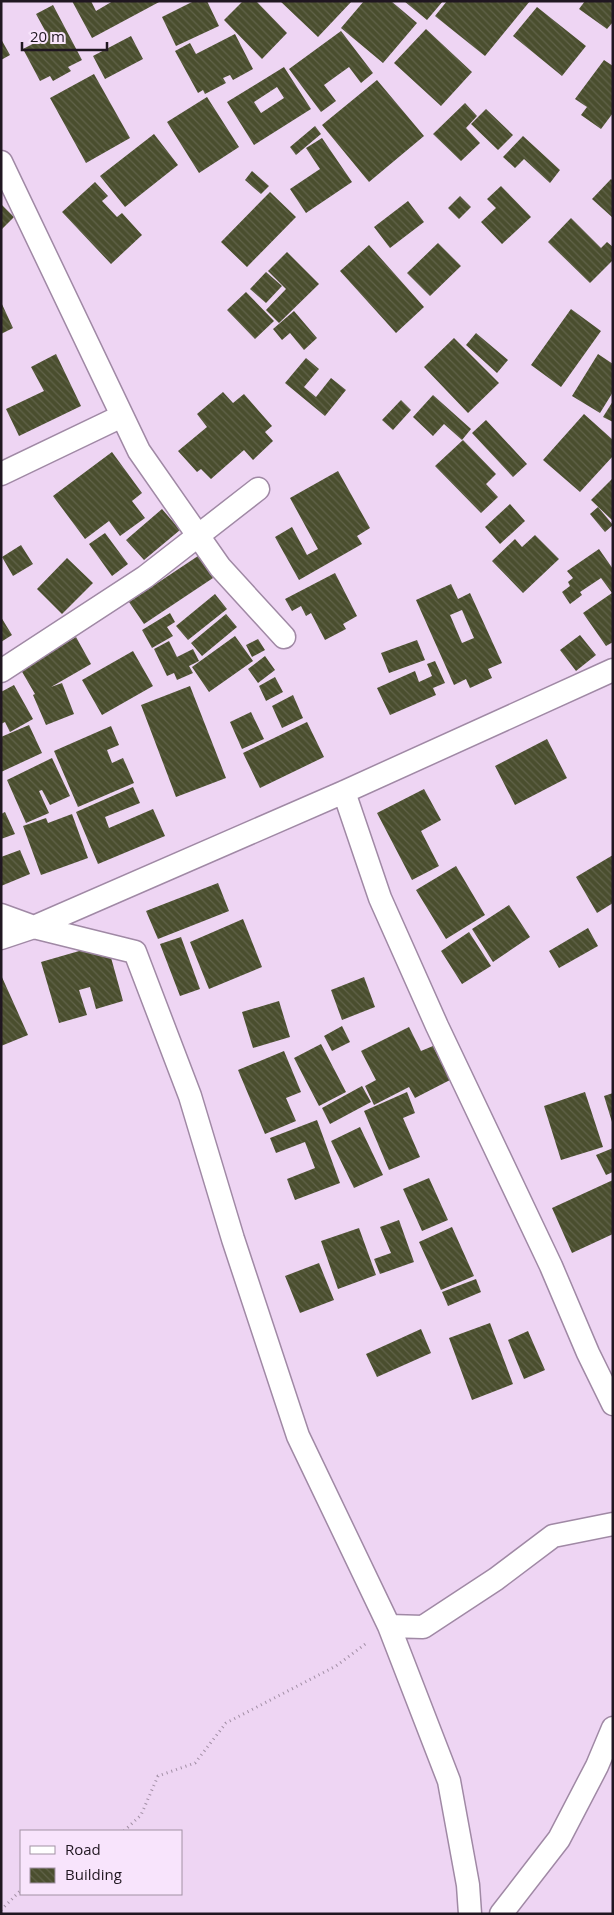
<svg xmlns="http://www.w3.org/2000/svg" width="614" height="1915" viewBox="0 0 614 1915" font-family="'Open Sans',sans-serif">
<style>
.building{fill:url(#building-back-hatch);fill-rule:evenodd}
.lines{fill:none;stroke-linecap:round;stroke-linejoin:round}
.minor-casing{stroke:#a089a5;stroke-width:25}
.path{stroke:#a28fa5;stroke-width:3;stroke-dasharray:1 4;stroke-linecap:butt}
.minor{stroke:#fff;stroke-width:22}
</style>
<defs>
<pattern id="building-back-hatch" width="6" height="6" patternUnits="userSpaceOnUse" patternTransform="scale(1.25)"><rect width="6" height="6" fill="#4a4e2e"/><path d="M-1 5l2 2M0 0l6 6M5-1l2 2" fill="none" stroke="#61634a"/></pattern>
</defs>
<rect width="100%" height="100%" fill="#eed5f3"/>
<!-- building -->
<path class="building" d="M72,1H91L96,11L113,1H161L92,38Z
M194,1H207L219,26L176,46L162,17Z
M243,1H256L287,33L262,59L224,20Z
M280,1H352L318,37Z
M364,1H391L417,23L383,63L341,28Z
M404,1H443L427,20Z
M447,1H530L485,56L435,16Z
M585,1H613V22L607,29L579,9Z
M53,5L82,60L68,67L71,71L53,81L50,76L40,81L23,49L48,36L36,14Z
M537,7L586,46L562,76L513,36Z
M426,29L472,72L441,106L394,63Z
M341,31L373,73L361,83L349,67L324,85L336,101L321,112L289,69Z
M235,34L253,69L233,80L230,75L223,78L226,83L205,94L203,90L198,93L175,51L190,43L196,54Z
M131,36L143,59L105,79L93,56Z
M1,39L10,55L1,60Z
M604,60L613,66V113L601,129L581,115L587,107L575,99Z
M284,67L311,109L254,145L227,102ZM277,87L284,98L261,113L254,102Z
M94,74L130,138L86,163L50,98Z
M377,80L424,136L369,182L322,125Z
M207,97L239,147L199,173L167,122Z
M465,103L477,116L466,128L480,143L461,161L433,134Z
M486,109L513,135L498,150L471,124Z
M315,126L321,134L296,155L290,147Z
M154,134L178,165L125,207L100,176Z
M523,136L560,170L550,183L524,159L515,168L503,157Z
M322,138L352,182L306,213L290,189L320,169L306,148Z
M252,171L269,186L261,194L245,180Z
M611,179L613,181V218L592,199Z
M95,182L108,196L102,201L117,217L122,213L142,235L111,264L62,212Z
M501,186L531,217L502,244L481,222L496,208L487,199Z
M270,192L296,217L247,267L221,242Z
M460,196L471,207L459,219L448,208Z
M408,201L424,222L390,248L374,227Z
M1,204L14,217L1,230Z
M571,218L601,248L607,242L613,247V260L590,283L548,242Z
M438,243L461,266L430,296L407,273Z
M369,245L424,307L396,333L340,271Z
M287,252L319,284L279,323L266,310L286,289L268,271Z
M266,272L282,286L266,303L250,289Z
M246,292L274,321L255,339L227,310Z
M1,302L13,328L1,334Z
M571,309L601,331L561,387L531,365Z
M294,311L317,338L304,350L290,333L282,340L273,329Z
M476,333L508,360L497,373L466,345Z
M454,338L499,383L468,413L424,367Z
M56,354L81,406L19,436L6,409L44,391L31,367Z
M598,354L613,364V392L600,413L572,396Z
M306,358L319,369L304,387L316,397L331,378L346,390L325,416L285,383Z
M223,392L233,403L244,394L272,426L265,432L273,441L253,460L244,450L211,479L201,469L197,472L178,451L207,427L197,414Z
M433,395L471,429L462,440L444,424L433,436L413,417Z
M401,400L411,410L393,430L382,420Z
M613,401V422L603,417Z
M584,414L613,440V456L580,492L543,460Z
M486,420L527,464L513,477L472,433Z
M463,440L496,474L486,484L498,497L481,513L435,466Z
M112,452L142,493L132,501L145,518L120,536L109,521L85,539L53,496Z
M338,471L370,528L357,536L362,544L299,580L275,537L292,527L307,555L318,549L290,498Z
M613,478V521L591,500Z
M510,504L525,521L500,544L485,527Z
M598,507L613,525L605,532L590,514Z
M162,509L180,530L144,560L126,540Z
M105,533L128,564L112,576L89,544Z
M535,535L559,559L523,593L492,561L515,539L522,547Z
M21,545L33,564L13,576L2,557Z
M599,549L613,569V642L606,646L583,613L612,593L601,578L580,592L582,595L570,604L562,592L570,586L568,582L573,578L567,571Z
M198,556L213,578L144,624L129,602Z
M67,558L93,583L62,614L37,589Z
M335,573L357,616L343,624L346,629L325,640L311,613L306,616L301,606L292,611L285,599Z
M451,584L458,599L470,593L502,663L488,669L492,678L470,688L466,679L454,685L416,600ZM462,610L474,638L462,643L450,615Z
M215,594L227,609L188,640L176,626Z
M170,613L175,622L167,627L173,636L152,648L142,630Z
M226,614L237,627L202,656L191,643Z
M1,617L12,635L1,642Z
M580,635L596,655L576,671L560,650Z
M235,636L253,661L209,692L192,667Z
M76,637L91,664L51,687L62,683L74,714L46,725L33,695L35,694L21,670Z
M258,639L265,650L252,657L246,645Z
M417,640L425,660L389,673L381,653Z
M169,641L177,657L193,649L199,661L189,666L193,673L177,680L174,673L167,676L154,649Z
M133,651L153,686L102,715L82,680Z
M265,656L275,670L258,683L248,669Z
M435,661L445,683L433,688L436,695L390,715L377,688L415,671L419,682L432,676L427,664Z
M275,677L283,692L266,701L259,686Z
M14,685L33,719L10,732L5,722L1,724V692Z
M190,686L226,778L176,797L141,705Z
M293,695L303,718L282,728L272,706Z
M251,712L264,739L242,749L230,722Z
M307,722L324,757L260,788L243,753Z
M29,725L42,753L1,772V737Z
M111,726L119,745L107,750L112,763L123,758L134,783L78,807L54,751Z
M547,739L567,778L515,805L495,766Z
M52,758L70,796L50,805L42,790L39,791L49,813L26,823L7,780Z
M133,787L140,803L105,817L109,828L153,809L165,836L98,864L76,812Z
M424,789L441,820L421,831L439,866L412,880L377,813Z
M5,812L15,834L1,839V814Z
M72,814L88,858L41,875L23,826L46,818L48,823Z
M20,850L30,874L1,886V857Z
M613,855V903L597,913L576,877Z
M456,866L485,915L446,939L416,890Z
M218,883L229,911L158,939L146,911Z
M509,905L530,937L493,962L472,929Z
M243,919L262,967L209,989L190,942Z
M588,928L598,946L559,968L549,951Z
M469,932L491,966L462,984L441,951Z
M181,937L200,989L180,996L160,944Z
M107,943L123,1001L96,1009L90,987L79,990L87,1015L59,1023L41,962Z
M1,975L28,1035L1,1046Z
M364,977L375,1007L342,1020L331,990Z
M279,1001L290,1037L253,1048L242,1012Z
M342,1026L350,1042L332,1051L324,1036Z
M409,1027L421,1051L433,1046L450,1080L415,1098L409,1087L374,1105L365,1086L376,1080L361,1051Z
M321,1044L346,1092L319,1106L294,1058Z
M284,1051L301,1092L286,1098L296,1121L265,1134L238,1070Z
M362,1086L371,1102L330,1124L322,1108Z
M407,1092L415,1113L403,1118L420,1157L389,1170L364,1111Z
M585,1092L603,1147L561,1160L544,1106Z
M613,1093V1122H612L604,1096Z
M317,1120L340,1183L295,1200L287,1179L315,1168L305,1142L276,1153L270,1138Z
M360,1127L383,1175L354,1188L331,1141Z
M613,1148V1172L606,1175L596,1155Z
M429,1178L448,1220L422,1231L403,1189Z
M613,1180V1234L572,1253L552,1208Z
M399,1220L414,1262L380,1274L374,1259L391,1253L380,1227Z
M452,1227L474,1276L441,1290L419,1242Z
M359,1228L376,1275L338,1289L321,1241Z
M319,1263L334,1300L300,1313L285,1276Z
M476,1279L481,1292L448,1306L442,1292Z
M490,1323L513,1384L472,1400L449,1338Z
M421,1329L431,1353L377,1377L366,1354Z
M528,1331L545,1370L524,1379L508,1340Z"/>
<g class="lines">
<!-- minor casing -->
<g class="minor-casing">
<path id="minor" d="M1,162L139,451L220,567L284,637
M1,474L122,416
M1,671L145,577L258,489
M344,792L380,898L437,1026L551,1266L588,1353L613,1404
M1,915L34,927L344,792L613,670
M1,938L34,927L135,952L190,1096L233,1239L298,1436L389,1626L449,1781L468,1885L470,1914
M389,1626L423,1627L496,1579L553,1536L613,1524
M501,1914L559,1839L597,1766L613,1728"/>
</g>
<!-- path -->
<path class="path" d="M124,1831L141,1815L158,1776L195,1763L226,1723L336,1666L368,1642
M1,1910L21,1890"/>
<!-- minor -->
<use href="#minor" class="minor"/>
</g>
<!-- border -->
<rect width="614" height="1915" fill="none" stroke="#201721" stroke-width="5"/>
<!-- legend -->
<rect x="20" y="1830" width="162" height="65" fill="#f8e4fc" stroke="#a292a4"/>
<rect x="30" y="1846" width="25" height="8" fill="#ffffff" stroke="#a292a4"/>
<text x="65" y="1855" font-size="15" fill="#201721">Road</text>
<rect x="30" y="1868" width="25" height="15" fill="url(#building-back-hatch)" stroke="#a292a4"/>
<text x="65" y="1880" font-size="15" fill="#201721">Building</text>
<!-- scale -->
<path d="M22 42v8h85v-8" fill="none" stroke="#201721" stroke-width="2.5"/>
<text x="30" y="42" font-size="15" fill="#201721" stroke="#f8e4fc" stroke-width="4" paint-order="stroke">20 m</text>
</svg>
